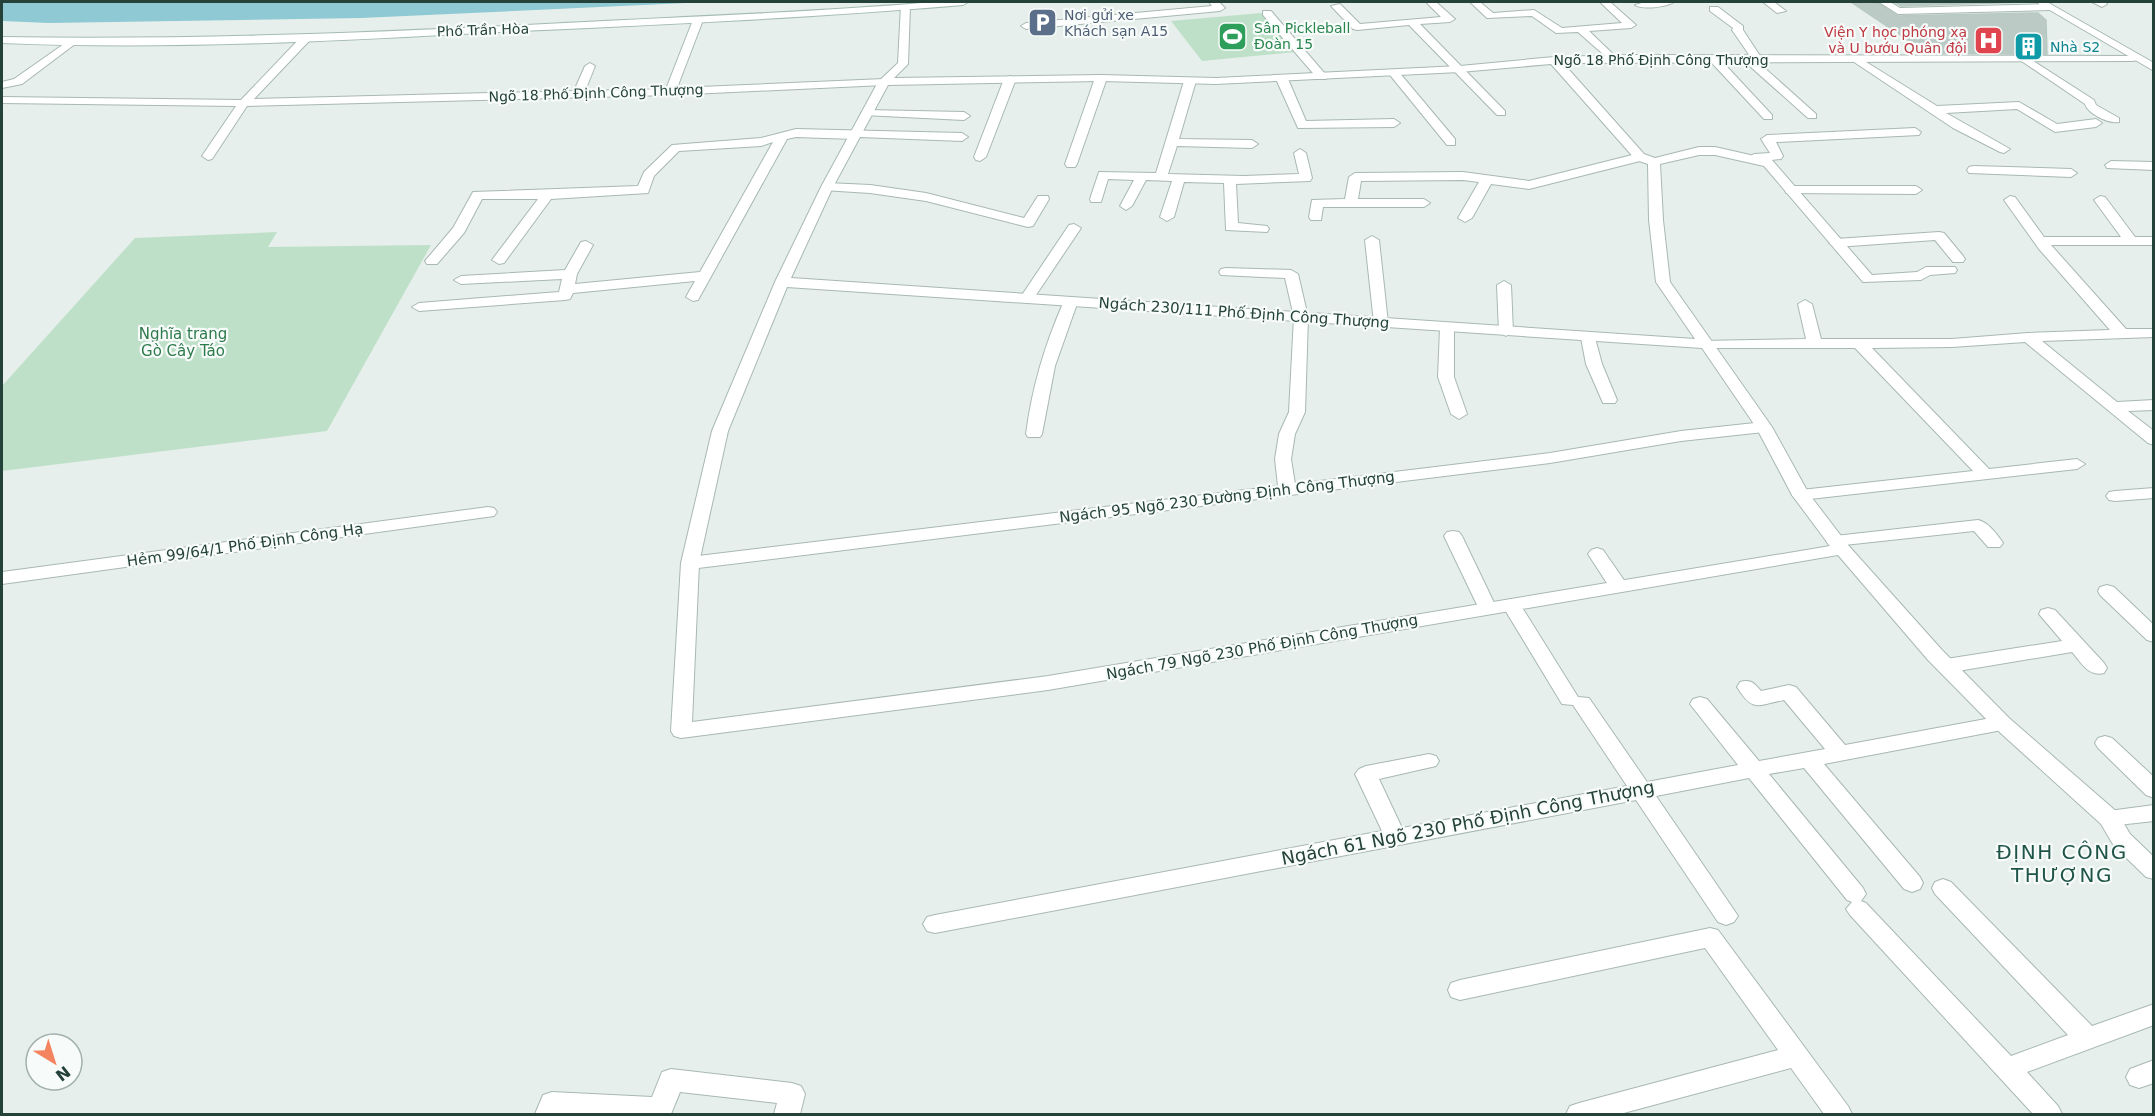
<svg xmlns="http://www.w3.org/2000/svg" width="2155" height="1116" viewBox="0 0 2155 1116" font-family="'DejaVu Sans',sans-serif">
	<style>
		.green { fill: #bfe0c8 }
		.water { fill: #8ec9d4 }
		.building { fill: #bbcac4; stroke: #b8c9c2; stroke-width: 1.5 }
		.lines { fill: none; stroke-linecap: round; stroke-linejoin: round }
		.service-casing { stroke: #a8b8b2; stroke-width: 2 }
		.minor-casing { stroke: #a8b8b2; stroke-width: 2 }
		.tertiary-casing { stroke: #a8b8b2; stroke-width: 2 }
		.secondary-casing { stroke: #a4bbb3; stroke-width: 2 }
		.service { fill: #fff; fill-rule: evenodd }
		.minor { fill: #fff; fill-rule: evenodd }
		.tertiary { fill: #fff; fill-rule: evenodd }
		.secondary { fill: #fff; fill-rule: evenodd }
		.labels { text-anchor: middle; stroke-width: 4.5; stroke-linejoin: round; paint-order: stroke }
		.far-service-label { font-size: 14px; fill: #4e5e75; stroke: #f7fbf9; text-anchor: start }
		.far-leisure-label { font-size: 14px; fill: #27864d; stroke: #f7fbf9; text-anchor: start }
		.far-street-label { font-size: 14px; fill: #24423a; stroke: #f7fbf9 }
		.far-health-label { font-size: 14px; fill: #be3a42; stroke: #f7fbf9; text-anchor: end }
		.far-culture-label { font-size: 14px; fill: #0d838f; stroke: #f7fbf9; text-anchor: start }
		.street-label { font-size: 15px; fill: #24423a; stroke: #f7fbf9 }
		.park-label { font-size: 15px; fill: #2d7a4b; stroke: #f7fbf9 }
		.near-street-label { font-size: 18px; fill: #24423a; stroke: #f7fbf9 }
		.near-neighbourhood-label { font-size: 20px; letter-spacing: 1.5px; fill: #1f5548; stroke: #f7fbf9 }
	</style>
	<rect width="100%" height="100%" fill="#e6efeb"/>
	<!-- green -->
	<g class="green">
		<path d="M1261,13L1296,52L1202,61L1171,21Z"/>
		<path d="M277,232L268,247L431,245L327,431L2,471V386L135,238Z"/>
	</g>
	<!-- water -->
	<path class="water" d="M2,2H708L361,18L49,23L2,21Z"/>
	<!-- building -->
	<g class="building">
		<path d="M1851,2H1877L1898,16L2038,13L2046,20L2047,54L1927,53Z"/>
		<path d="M1894,2H2027L1901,6Z"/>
	</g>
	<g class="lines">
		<defs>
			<g id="service">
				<path d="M1209,2H1219L1225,8L1220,11L1026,29L1021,26L1026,23L1212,6Z"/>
				<path d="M1426,2H1436L1455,19L1450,22L1420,24L1505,111V115H1497L1409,25L1357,30L1353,29L1331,6L1340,4L1360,24L1441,17Z"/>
				<path d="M1470,2H1480L1493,13L1534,10L1562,28L1622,23L1601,3L1610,2L1636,25L1631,28L1589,31L1616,57V61L1612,62L1578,32L1556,33L1532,16L1487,18Z"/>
				<path d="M1645,2H1674C1666,7 1643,10 1635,5Z"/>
				<path d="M1763,2H1774L1786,11L1777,13Z"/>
				<path d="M1879,2H1890L1900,8L2050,4L2055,7L2050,10L1898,14Z"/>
				<path d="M2092,2H2105L2107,4L2102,7Z"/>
				<path d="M1710,7H1718L1743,26V30L1762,59L1758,62L1816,114V118H1808L1744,61V57L1750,56L1732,30L1733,28L1710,11Z"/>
				<path d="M1263,11H1271L1326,75V79H1318L1263,15Z"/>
				<path d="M698,17L703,20L677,88L884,79L890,82L884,85L670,95L247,106L212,159L208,160L202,156L236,106L2,103V97L241,100L303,35L307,34L312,37L311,39L254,99L574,91L585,66L590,63L595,66L585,91L666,89L693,20Z"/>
				<path d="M71,39L76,42L75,44L22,84L2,88V82L14,79Z"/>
				<path d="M2024,55L2094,100L2096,105L2119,118V122C2109,124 2088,114 2085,104L2020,60V56Z"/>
				<path d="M1714,56L1718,57L1772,115V119H1764L1710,61V57Z"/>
				<path d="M1858,57L1937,106L2019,102L2057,124L2096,119L2102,123L2096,127L2055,132L2017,109L1946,113L2010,149L2004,153L2000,152L1953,128L1854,62V58Z"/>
				<path d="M1394,70L1398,71L1455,139V145H1447L1390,75V71Z"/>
				<path d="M1101,75L1107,78L1077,164L1075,167H1067L1065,164L1095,78Z"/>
				<path d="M1010,76L1016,79L986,157L980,161L976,160L974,157L1004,79Z"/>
				<path d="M1282,76L1288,79L1306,121L1394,119L1400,123L1394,127L1298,128L1276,79Z"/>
				<path d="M1190,78L1196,81L1179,139L1252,140L1258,144L1252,148L1177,146L1168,174L1244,176L1299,174L1294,153L1300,149L1306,153L1312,178L1310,181L1236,184L1238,223L1267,226L1269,229L1267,232L1226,230L1224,183L1184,182L1174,217L1167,221L1160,217L1172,181L1146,180L1132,206L1126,210L1120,206L1134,180L1108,179L1101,202H1091L1090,199L1099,172L1156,173L1184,81Z"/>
				<path d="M867,110L964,112L970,116L964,120L863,115L861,113Z"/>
				<path d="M1915,128L1921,132L1919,135L1776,142L1783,156L1781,159L1754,162L1748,158L1754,154L1770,153L1761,139L1767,135Z"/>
				<path d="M796,129L962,133L968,137L962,141L860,137L855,139L796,137L787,139L698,300L693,301L686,297L695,281L573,293L570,299L565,300L419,311L412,307L419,303L559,292L562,279L461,284L454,280L461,276L565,270L581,242L586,241L593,245L577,274L575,284L700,272L773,142L761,146L679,151L654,176L648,193L551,199L504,263L499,264L492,260L538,199H482L464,233L437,264H427L425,261L453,228L473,192L638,186L644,172L672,145L761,138Z"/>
				<path d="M1640,153L1644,154V160L1529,189L1491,184L1472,218L1465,222L1458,218L1479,182L1463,180L1361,181L1358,199H1424L1430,203L1424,207H1323L1321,220H1311L1309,217L1312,200L1345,199L1349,177L1355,173L1463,172L1529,181Z"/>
				<path d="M2111,161L2154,162V170L2107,168L2105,165Z"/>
				<path d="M1973,166L2071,169L2077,173L2071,177L1969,173L1967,170L1969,167Z"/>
				<path d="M827,183L870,185L926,193L1024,218L1038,196H1048L1049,199L1033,226L1028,227L926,201L870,193L823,190L821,187Z"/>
				<path d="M1791,186H1916L1922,190L1916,194L1786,193L1785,190Z"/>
				<path d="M2010,196L2015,197L2044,237H2121L2094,200L2100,196L2105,197L2135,237H2154V245H2051L2126,329H2154V337L2042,341L2117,402L2154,400V410L2128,411L2154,431V445L2148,443L2025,342L1952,347L1872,348L1989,469L2077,459L2085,464L2077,469L1801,500L1795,499L1792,495L1795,491L1801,490L1973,471L1855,348H1705L1698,344L1700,341L1806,339L1798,304L1805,300L1812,304L1821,339H1952L2028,333L2110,330L2039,249L2004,200Z"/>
				<path d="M1074,224L1081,228L1034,298L1027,302L1022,301L1020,298L1069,225Z"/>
				<path d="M1939,232L1944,233L1963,256L1965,259L1963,262H1953L1935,240L1836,247L1829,243L1836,239Z"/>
				<path d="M1372,236L1379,240L1388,323L1381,327L1374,323L1365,240Z"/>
				<path d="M1226,268L1291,270L1298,274L1308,317L1305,412L1295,434L1291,459L1295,484L1550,453L1681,431L1764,422L1772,427L1764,432L1681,441L1550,463L690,569L684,567L681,563L684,559L690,557L1278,486L1275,459L1279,434L1289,412L1294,317L1285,278L1221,275L1219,272L1221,269Z"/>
				<path d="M1504,281L1511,285L1513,332L1506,336L1499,332L1497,285Z"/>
				<path d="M1071,297L1078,301L1055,366L1042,434L1040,437H1028L1026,434C1032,387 1045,344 1064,301Z"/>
				<path d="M1447,324L1454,328V377L1467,414L1459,419L1451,414L1438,377L1440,328Z"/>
				<path d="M1588,334L1595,338L1602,364L1617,400L1615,403H1603L1586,364L1581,338Z"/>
				<path d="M2154,488V498L2115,501L2109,500L2106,496L2109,492L2115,491Z"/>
				<path d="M488,507L494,508L497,512L494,516L2,584V572Z"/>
				<path d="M1978,520C1988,522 1997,534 2003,543L2000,547H1988L1974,531L1835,546L1829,545L1826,541L1829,537L1835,536Z"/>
				<path d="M1453,531L1459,532L1462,536L1497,609L1495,613H1481L1479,609L1444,536L1447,532Z"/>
				<path d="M1597,548L1603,550L1626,583L1628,587L1626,591H1612L1588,554L1591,550Z"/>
				<path d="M2107,585L2114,587L2154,625V642L2147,640L2100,595L2098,591L2100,587Z"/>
				<path d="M1511,599L1518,601L1578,697L1589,698L1647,782L1738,765L1690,704L1693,699L1700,697L1707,699L1759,761L1825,749L1784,700C1758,705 1753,713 1737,687L1740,682C1751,679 1754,683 1761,691L1789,685L1796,687L1845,745L2002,716L2009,718L2012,723L2009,728L2002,730L1824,764L1920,877L1923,883L1920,889L1912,892L1904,889L1804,768L1769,774L1863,888L1866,894L1861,901L1866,903L2011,1056L2068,1035L1935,894L1932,888L1935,882L1943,879L1951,882L2092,1026L2154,1004V1025L2027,1072L2058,1106L2062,1114H2033L1850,915L1846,909L1852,902L1847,900L1749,778L1656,796L1734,910L1738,916L1734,922L1726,925L1718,922L1636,800L935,933L927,931L923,924L927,917L935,915L1382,831L1355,774L1359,769L1366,766L1429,754L1436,756L1439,761L1436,766L1379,779L1402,828L1627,786L1573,705L1562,704L1502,605L1504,601Z"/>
				<path d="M2048,608L2055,610L2104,663L2107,668L2104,673C2088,677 2081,662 2072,652L1946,673L1939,671L1936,666L1939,661L1946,659L2062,641L2039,614L2041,610Z"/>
				<path d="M2105,736L2112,738L2154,777V798L2146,795L2098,748L2095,743L2098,738Z"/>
				<path d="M2154,805V821L2109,826L2101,824L2098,818L2101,812Z"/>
				<path d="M1710,928L1718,930L1848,1106L1852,1114H1824L1791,1068L1620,1114H1566L1570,1106L1579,1103L1778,1050L1705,948L1460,1000L1451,997L1448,990L1451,983L1460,980Z"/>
				<path d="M2154,1060V1083L2139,1088L2130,1085L2126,1077L2130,1069Z"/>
				<path d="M671,1069L792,1083L801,1086L805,1094L800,1114H774L777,1103L680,1092L671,1114H535L543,1095L552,1092L652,1097L662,1072Z"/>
			</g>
			<path id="minor" d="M901,5L910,7L908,64L894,78L1101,75L1216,78L1460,66L1554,57L1631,55L2137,56V60L2133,61L1563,63L1644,154L1655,158L1699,147H1715L1772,160L1872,275L1917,272L1926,267H1955L1957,270L1955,273L1930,275L1921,280L1863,282L1764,166L1715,155H1699L1660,164L1663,220L1670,282L1772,427L1809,494L1848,545L1942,650L2009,718L2117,812L2130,834L2154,857V879L2146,877L2114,846L2101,824L1995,728L1928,660L1838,555L1048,690L681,738L674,736L671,731L681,563L712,431L775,282L821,187L878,82L898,63ZM1551,64L1636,160L1648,164L1649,220L1656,282L1695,339L791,278L833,187L888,85L1101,81L1216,84L1460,72ZM787,287L1702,348L1756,427L1792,495L1830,546L1048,676L692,722L699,563L728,431Z"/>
			<path id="tertiary" d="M2036,2H2047L2154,63V71Z"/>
			<path id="secondary" d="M934,2H968L963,5C809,18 654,25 499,32C334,41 167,50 2,43V37C183,40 364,33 545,24C675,17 804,13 934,2Z"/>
		</defs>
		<!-- service casing -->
		<use href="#service" class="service-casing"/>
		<!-- minor casing -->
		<use href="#minor" class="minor-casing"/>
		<!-- tertiary casing -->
		<use href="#tertiary" class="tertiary-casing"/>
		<!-- secondary casing -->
		<use href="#secondary" class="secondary-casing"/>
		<!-- service -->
		<use href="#service" class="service"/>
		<!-- minor -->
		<use href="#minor" class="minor"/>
		<!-- tertiary -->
		<use href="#tertiary" class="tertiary"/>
		<!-- secondary -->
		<use href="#secondary" class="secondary"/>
	</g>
	<!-- icons -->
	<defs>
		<symbol id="parking-square" viewBox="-11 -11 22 22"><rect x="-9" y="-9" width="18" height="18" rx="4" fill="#5c6f8a" stroke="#f7fbf9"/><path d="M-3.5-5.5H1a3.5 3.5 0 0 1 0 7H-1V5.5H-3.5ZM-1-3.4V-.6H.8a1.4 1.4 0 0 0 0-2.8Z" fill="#fff"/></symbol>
		<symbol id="stadium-square" viewBox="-11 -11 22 22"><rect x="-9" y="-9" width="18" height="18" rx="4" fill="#2e9e5b" stroke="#f7fbf9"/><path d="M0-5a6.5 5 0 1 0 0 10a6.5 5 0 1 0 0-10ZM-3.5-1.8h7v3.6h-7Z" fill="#fff"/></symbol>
		<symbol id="hospital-square" viewBox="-11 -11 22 22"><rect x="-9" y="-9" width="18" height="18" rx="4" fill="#e0444e" stroke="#f7fbf9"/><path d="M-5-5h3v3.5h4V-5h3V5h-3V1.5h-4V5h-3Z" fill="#fff"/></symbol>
		<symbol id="building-square" viewBox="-11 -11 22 22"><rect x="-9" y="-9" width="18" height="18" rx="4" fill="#0f9aa8" stroke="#f7fbf9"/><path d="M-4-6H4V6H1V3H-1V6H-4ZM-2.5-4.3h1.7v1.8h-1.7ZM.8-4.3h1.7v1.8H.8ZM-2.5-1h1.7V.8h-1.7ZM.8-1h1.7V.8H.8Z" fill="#fff"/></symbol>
	</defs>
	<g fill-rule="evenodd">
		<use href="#parking-square" x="1026" y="6" width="33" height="33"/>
		<use href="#stadium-square" x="1216" y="20" width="33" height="33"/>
		<use href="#hospital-square" x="1972" y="24" width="33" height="33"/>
		<use href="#building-square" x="2012" y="30" width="33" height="33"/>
	</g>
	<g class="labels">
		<!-- far-service labels -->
		<g class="far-service-label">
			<text x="1064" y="20">Nơi gửi xe<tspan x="1064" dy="16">Khách sạn A15</tspan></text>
		</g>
		<!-- far-leisure labels -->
		<g class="far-leisure-label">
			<text x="1254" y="33">Sân Pickleball<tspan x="1254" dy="16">Đoàn 15</tspan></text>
		</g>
		<!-- far-street labels -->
		<g class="far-street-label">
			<text transform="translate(483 30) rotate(-2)" y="5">Phố Trần Hòa</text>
			<text x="1661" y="65">Ngõ 18 Phố Định Công Thượng</text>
			<text transform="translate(596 93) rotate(-2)" y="5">Ngõ 18 Phố Định Công Thượng</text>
		</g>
		<!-- far-health labels -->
		<g class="far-health-label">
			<text x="1967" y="37">Viện Y học phóng xạ<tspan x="1967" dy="16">và U bướu Quân đội</tspan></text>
		</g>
		<!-- far-culture labels -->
		<g class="far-culture-label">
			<text x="2050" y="52">Nhà S2</text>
		</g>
		<!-- street labels -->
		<g class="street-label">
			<text transform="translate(1244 313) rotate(4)" y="5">Ngách 230/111 Phố Định Công Thượng</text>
			<text transform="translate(1227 497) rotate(-7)" y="5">Ngách 95 Ngõ 230 Đường Định Công Thượng</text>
			<text transform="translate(245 545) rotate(-8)" y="5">Hẻm 99/64/1 Phố Định Công Hạ</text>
			<text transform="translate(1262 647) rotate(-10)" y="5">Ngách 79 Ngõ 230 Phố Định Công Thượng</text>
		</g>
		<!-- park labels -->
		<g class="park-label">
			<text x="183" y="339">Nghĩa trang<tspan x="183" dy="17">Gò Cây Táo</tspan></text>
		</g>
		<!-- near-street labels -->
		<g class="near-street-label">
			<text transform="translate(1468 823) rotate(-11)" y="6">Ngách 61 Ngõ 230 Phố Định Công Thượng</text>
		</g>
		<!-- near-neighbourhood labels -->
		<g class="near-neighbourhood-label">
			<text x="2062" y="859">ĐỊNH CÔNG<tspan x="2062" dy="23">THƯỢNG</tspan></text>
		</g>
	</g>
	<!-- border -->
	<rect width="2155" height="1116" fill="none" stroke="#24423a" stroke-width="6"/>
	<!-- north arrow -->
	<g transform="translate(54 1062) rotate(142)"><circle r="28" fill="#f7fbf9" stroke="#a3b1ad" stroke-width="1.5"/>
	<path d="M0-4.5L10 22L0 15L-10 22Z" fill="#f4845f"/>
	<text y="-9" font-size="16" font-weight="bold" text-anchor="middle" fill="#24423a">N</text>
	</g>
</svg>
